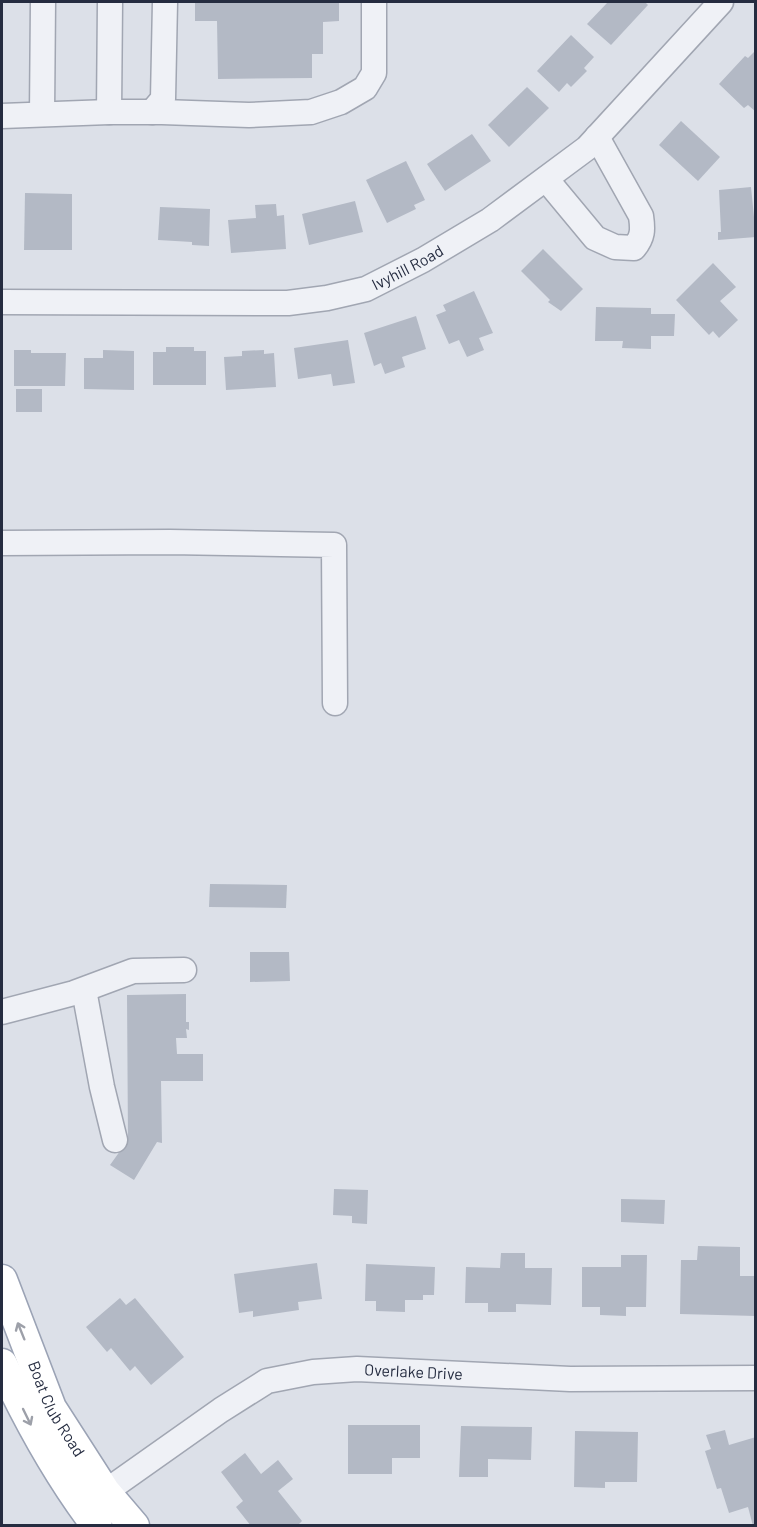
<svg xmlns="http://www.w3.org/2000/svg" width="757" height="1527" viewBox="0 0 757 1527" font-family="Barlow,sans-serif">
	<style>
		.building { fill: #b3b9c5 }
		.lines { fill: none; stroke-linecap: round; stroke-linejoin: round }
		.minor-casing { stroke: #a1a6b2; stroke-width: 27 }
		.major-casing { stroke: #9ba3b5; stroke-width: 33 }
		.minor { stroke: #eff1f6; stroke-width: 24 }
		.major { stroke: #fff; stroke-width: 30 }
		.oneway { stroke: #9da0a9 }
		.labels { text-anchor: middle; stroke-width: 4.5; stroke-linejoin: round; paint-order: stroke }
		.street-label { font-size: 16px; fill: #252c40; stroke: #eceff6 }
	</style>
	<rect width="100%" height="100%" fill="#dce0e8"/>
	<!-- building -->
	<g class="building">
		<path d="M195,2H339V21L323,22V54H312V78L218,79L217,21H195Z"/>
		<path d="M608,2H645L648,5L611,45L587,24Z"/>
		<path d="M571,35L594,57L584,68L587,71L571,87L567,83L559,92L537,71Z"/>
		<path d="M756,50V112L748,105L744,108L719,84L745,56L748,58Z"/>
		<path d="M527,87L549,108L509,147L488,125Z"/>
		<path d="M681,121L720,157L698,181L659,145Z"/>
		<path d="M472,134L491,161L445,191L427,164Z"/>
		<path d="M406,161L425,200L414,205L416,209L387,223L366,180Z"/>
		<path d="M751,187L756,237L718,240V232H721L719,190Z"/>
		<path d="M25,193L72,194V250H24Z"/>
		<path d="M355,201L363,232L309,245L302,214Z"/>
		<path d="M276,204L277,216L284,215L286,249L231,253L228,220L256,218L255,205Z"/>
		<path d="M160,207L210,209L209,246L192,245V242L158,240Z"/>
		<path d="M543,249L583,289L561,311L548,302L550,300L521,271Z"/>
		<path d="M713,263L736,287L720,301L738,320L719,338L713,331L709,335L676,300Z"/>
		<path d="M474,291L493,333L479,338L484,350L467,357L459,340L449,344L436,315L446,311L443,305Z"/>
		<path d="M596,307L651,308V314H675L674,336H651V349L622,348L623,341H595Z"/>
		<path d="M416,316L426,349L402,357L405,367L385,374L381,363L374,366L364,333Z"/>
		<path d="M348,340L355,383L333,386L331,374L298,379L294,348Z"/>
		<path d="M166,347H194V351H206V385H153V352H166Z"/>
		<path d="M14,350H31V353H66L65,386H14Z"/>
		<path d="M103,350L134,351V390L84,389V358H103Z"/>
		<path d="M264,350V354L274,353L276,387L226,390L224,357L242,356V351Z"/>
		<rect x="16" y="389" width="26" height="23"/>
		<path d="M210,884L287,885L286,908L209,907Z"/>
		<path d="M250,952H289L290,981L250,982Z"/>
		<path d="M186,994V1022H189V1030L186,1029L187,1038H176L177,1054H203V1081H161L162,1143L157,1142L134,1180L110,1165L128,1140L127,995Z"/>
		<path d="M334,1189L368,1190L367,1224L352,1223V1216L333,1215Z"/>
		<path d="M621,1199L665,1200L664,1224L621,1222Z"/>
		<path d="M698,1246L740,1247V1276H756V1316L680,1314L681,1260H697Z"/>
		<path d="M501,1253H525V1268H552L551,1305L516,1304V1312H488V1303H465L466,1267L500,1268Z"/>
		<path d="M621,1255H647L646,1307H626V1316L600,1315V1307H582V1267H621Z"/>
		<path d="M317,1263L322,1299L298,1302L299,1310L253,1317V1311L239,1313L234,1274Z"/>
		<path d="M366,1264L435,1267L434,1295H423V1300H405V1312L376,1311V1301H365Z"/>
		<path d="M120,1298L126,1305L135,1298L184,1357L151,1385L135,1366L130,1371L111,1348L107,1352L86,1327Z"/>
		<path d="M348,1425H420V1458H392V1474H348Z"/>
		<path d="M461,1426L532,1427L531,1460L488,1459V1477H459Z"/>
		<path d="M725,1430L729,1445L756,1437V1526H753L748,1507L729,1513L721,1488L717,1489L705,1451L711,1449L706,1435Z"/>
		<path d="M575,1431L638,1432L637,1482H605V1488L574,1487Z"/>
		<path d="M245,1453L261,1474L278,1460L293,1479L278,1491L302,1521L297,1526H261L260,1524L251,1526L236,1507L243,1501L221,1472Z"/>
	</g>
	<g class="lines">
		<defs>
			<g id="minor">
				<path d="M110,2L109,112H162L249,115L311,112L341,102L365,88L374,73V2"/>
				<path d="M152,112L163,99L165,2"/>
				<path d="M42,114L43,2"/>
				<path d="M2,116L109,112"/>
				<path d="M546,179L595,238L615,247L634,248C643,237 643,230 641,216L597,137"/>
				<path id="s1" d="M2,302L288,303L327,298L366,289L423,260L490,220L587,148L721,2"/>
				<path d="M2,543L170,542L334,545L335,703"/>
				<path d="M84,990L102,1087L115,1140"/>
				<path d="M2,1012L74,993L133,971L184,970"/>
				<path id="s2" d="M105,1492L221,1410L267,1381L313,1372L357,1369L570,1379L756,1378"/>
			</g>
			<g id="major">
				<path id="s3" d="M2,1280L51,1408L105,1492L134,1526"/>
				<path d="M2,1364C29,1422 58,1475 97,1526"/>
			</g>
		</defs>
		<!-- minor casing -->
		<use href="#minor" class="minor-casing"/>
		<!-- major casing -->
		<use href="#major" class="major-casing"/>
		<!-- minor -->
		<use href="#minor" class="minor"/>
		<!-- major -->
		<use href="#major" class="major"/>
	</g>
	<!-- one-way arrows -->
	<defs><path id="oneway-shaft" d="M-6 0H5M1.5-3L5.5 0L1.5 3" fill="none" stroke-width="1.6" stroke-linecap="round" stroke-linejoin="round" transform="scale(1.5)"/></defs>
	<g class="oneway">
		<use href="#oneway-shaft" transform="translate(21 1331) rotate(-112)"/>
		<use href="#oneway-shaft" transform="translate(27 1417) rotate(64)"/>
	</g>
	<g class="labels">
		<!-- street labels -->
		<g class="street-label">
			<text dy="6" stroke="none"><textPath href="#s1" startOffset="412">Ivyhill Road</textPath></text>
			<text dy="6" stroke="none"><textPath href="#s2" startOffset="344">Overlake Drive</textPath></text>
			<text dy="6" stroke="none"><textPath href="#s3" startOffset="140">Boat Club Road</textPath></text>
		</g>
	</g>
	<!-- border -->
	<rect width="757" height="1527" fill="none" stroke="#252c40" stroke-width="6"/>
</svg>
